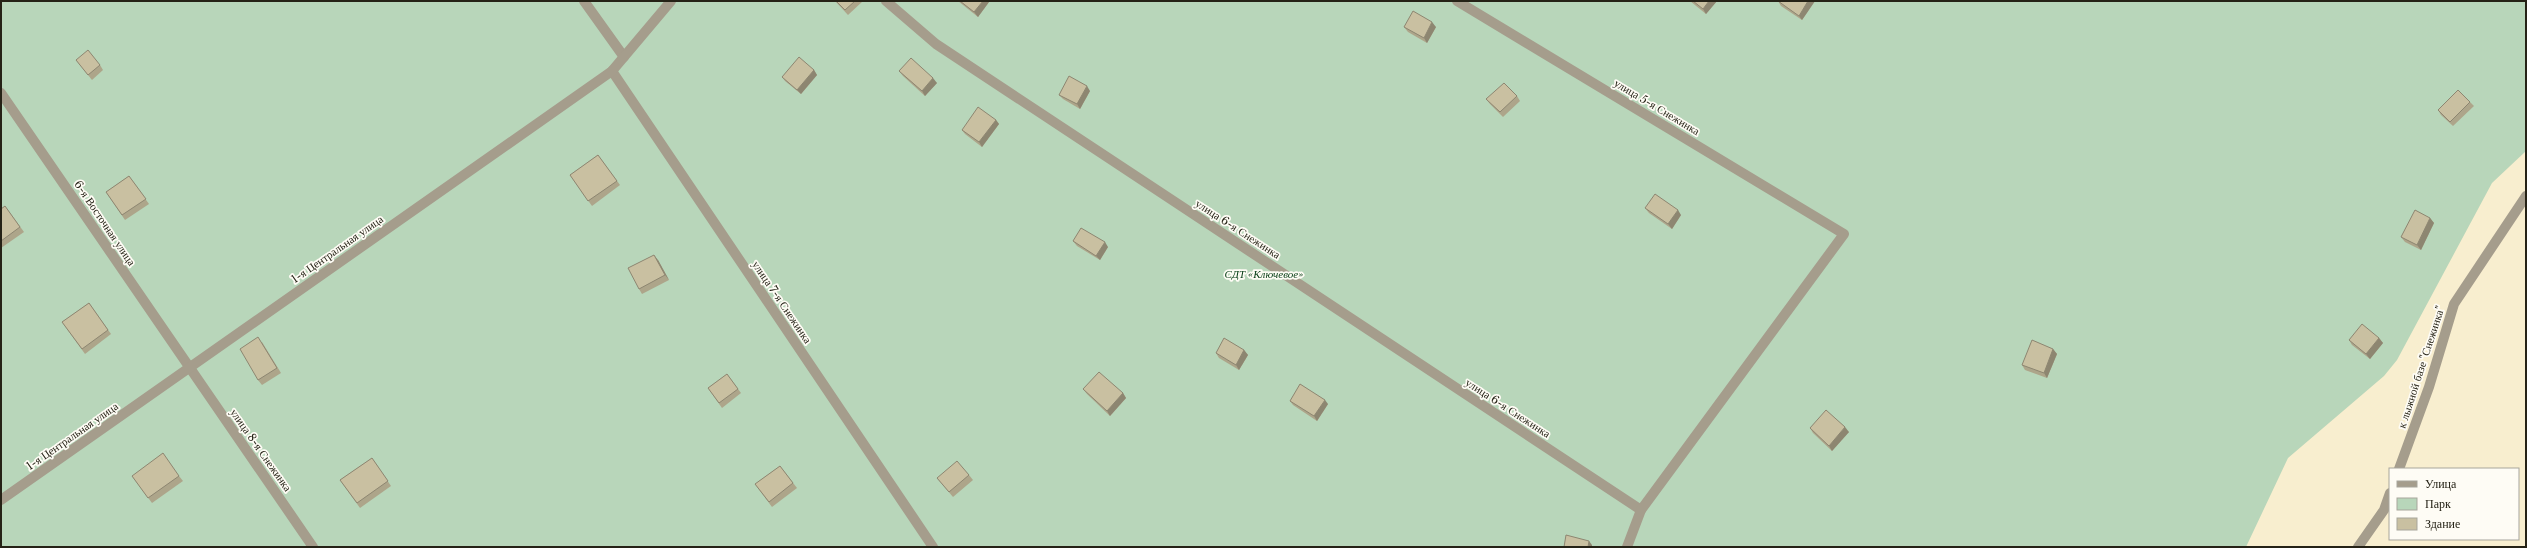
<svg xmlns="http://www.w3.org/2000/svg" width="2527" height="548" viewBox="0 0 2527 548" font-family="'Libre Baskerville',serif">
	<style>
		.green { fill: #b8d6ba }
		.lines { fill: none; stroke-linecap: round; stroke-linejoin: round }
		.service { stroke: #a59d8c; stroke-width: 10 }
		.minor { stroke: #a59d8c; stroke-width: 10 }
		.wall { fill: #ada58a }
		.shaded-wall { fill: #8d8671 }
		.building { fill: #c9c0a1; stroke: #8d8671 }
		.labels { text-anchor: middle; stroke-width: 3.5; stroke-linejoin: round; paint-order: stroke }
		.street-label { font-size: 11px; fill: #252216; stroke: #fefcf5 }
		.park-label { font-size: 11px; font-style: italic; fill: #023a11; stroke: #fefcf5 }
	</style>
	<rect width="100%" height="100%" fill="#f8eecf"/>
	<!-- green -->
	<path class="green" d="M1,1H2526V151L2492,183L2397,360L2384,376L2288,458L2246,547H1Z"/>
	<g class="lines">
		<!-- service -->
		<g class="service">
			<path d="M584,1L624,57"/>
			<path d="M886,1L936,44L1641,510"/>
			<path d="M1457,1L1844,234L1641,510L1627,547"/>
			<path d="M612,71L933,547"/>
			<path d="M1,93L313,547"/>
		</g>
		<!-- minor -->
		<g class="minor">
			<path d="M2399,469L2429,387L2454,304L2526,196"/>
			<path d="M1,500L612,71L671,1"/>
			<path d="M2358,547L2384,510L2390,493"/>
		</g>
	</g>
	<!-- wall -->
	<g class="wall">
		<path d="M835,1H863L848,15Z"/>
		<path d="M958,1H989V2L978,17Z"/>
		<path d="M1690,1H1717L1706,14Z"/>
		<path d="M1778,1H1815L1802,20L1781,6Z"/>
		<path d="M1404,27H1436L1427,43L1408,32Z"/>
		<path d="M76,60L100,65L103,70L92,80Z"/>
		<path d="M814,70L817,75L801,94L785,81L782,77Z"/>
		<path d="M899,71L937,83L925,96L903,76Z"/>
		<path d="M1090,91L1080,109L1063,99L1059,95Z"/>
		<path d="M1517,96L1520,101L1503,117L1490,104L1486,99Z"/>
		<path d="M2470,102L2474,106L2453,126L2441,115L2438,110Z"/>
		<path d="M996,120L999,124L982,147L965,134L962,130Z"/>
		<path d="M598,155L620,185L592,206L570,175Z"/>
		<path d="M129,176L149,204L125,220L106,192Z"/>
		<path d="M5,206L24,232L1,248V209Z"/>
		<path d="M1645,208L1681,215L1672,229L1649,213Z"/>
		<path d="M2430,218L2434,223L2421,250L2405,242L2401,237Z"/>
		<path d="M1073,241L1108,247L1100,260L1077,246Z"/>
		<path d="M658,260L669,280L642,294L639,289Z"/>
		<path d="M89,303L111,334L85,354L62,322Z"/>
		<path d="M2379,338L2383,343L2370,359L2352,345L2349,340Z"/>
		<path d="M262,342L281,373L262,385L258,380Z"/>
		<path d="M2053,349L2057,354L2047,378L2025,370L2022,365Z"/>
		<path d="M1244,350L1248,355L1239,370L1219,358L1216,353Z"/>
		<path d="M727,374L741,393L722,408L708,388Z"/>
		<path d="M1083,389L1123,393L1126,398L1110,416L1087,394Z"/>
		<path d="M1290,401L1328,404L1317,421L1293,405Z"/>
		<path d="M1810,428L1849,432L1832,451L1813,433Z"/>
		<path d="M372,458L391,486L360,508L340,480Z"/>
		<path d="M780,466L797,488L772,507L755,484Z"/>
		<path d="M969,475L973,480L953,497L937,478Z"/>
		<path d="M132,476H179L183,481L152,503Z"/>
	</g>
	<!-- shaded-wall -->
	<g class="shaded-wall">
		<path d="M983,1H989V2L978,17L974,12Z"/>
		<path d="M1709,1H1717L1706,14L1703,9Z"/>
		<path d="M1808,1H1815L1802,20L1799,16Z"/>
		<path d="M1432,22L1436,27L1427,43L1424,38Z"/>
		<path d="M814,70L817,75L801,94L797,90Z"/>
		<path d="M933,78L937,83L925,96L922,91Z"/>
		<path d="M1087,86L1090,91L1080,109L1077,104Z"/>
		<path d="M996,120L999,124L982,147L979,142Z"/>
		<path d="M1678,210L1681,215L1672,229L1668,224Z"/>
		<path d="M2430,218L2434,223L2421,250L2417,245Z"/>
		<path d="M1105,242L1108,247L1100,260L1096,256Z"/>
		<path d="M654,255L658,260L669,280L665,275Z"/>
		<path d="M2379,338L2383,343L2370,359L2366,354Z"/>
		<path d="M2053,349L2057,354L2047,378L2044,373Z"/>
		<path d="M1244,350L1248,355L1239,370L1236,365Z"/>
		<path d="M1123,393L1126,398L1110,416L1107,411Z"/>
		<path d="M1325,400L1328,404L1317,421L1314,416Z"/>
		<path d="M1845,427L1849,432L1832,451L1829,446Z"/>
		<path d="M1589,541L1592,545V547H1588Z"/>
	</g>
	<!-- building -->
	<g class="building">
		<path d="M836,1H855L845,10Z"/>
		<path d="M960,1H983L974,12Z"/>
		<path d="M1693,1H1709L1703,9Z"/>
		<path d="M1778,1H1808L1799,16Z"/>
		<path d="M1413,11L1432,22L1424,38L1404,27Z"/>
		<path d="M88,50L100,65L88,75L76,60Z"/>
		<path d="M799,57L814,70L797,90L782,77Z"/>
		<path d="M911,58L933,78L922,91L899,71Z"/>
		<path d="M1069,76L1087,86L1077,104L1059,95Z"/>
		<path d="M1504,83L1517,96L1500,112L1486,99Z"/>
		<path d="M2458,90L2470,102L2450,122L2438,110Z"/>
		<path d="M978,107L996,120L979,142L962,130Z"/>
		<path d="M598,155L617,181L588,201L570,175Z"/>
		<path d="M129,176L146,199L122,215L106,192Z"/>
		<path d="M1655,194L1678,210L1668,224L1645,208Z"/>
		<path d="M5,206L20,227L1,241V209Z"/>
		<path d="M2415,210L2430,218L2417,245L2401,237Z"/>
		<path d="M1081,228L1105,242L1096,256L1073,241Z"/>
		<path d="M654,255L665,275L639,289L628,268Z"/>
		<path d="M89,303L108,330L82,349L62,322Z"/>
		<path d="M2362,324L2379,338L2366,354L2349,340Z"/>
		<path d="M258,337L277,368L258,380L240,349Z"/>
		<path d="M1224,338L1244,350L1236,365L1216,353Z"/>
		<path d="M2032,340L2053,349L2044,373L2022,365Z"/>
		<path d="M1099,372L1123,393L1107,411L1083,389Z"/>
		<path d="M727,374L738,389L719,403L708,388Z"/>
		<path d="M1300,384L1325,400L1314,416L1290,401Z"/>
		<path d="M1826,410L1845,427L1829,446L1810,428Z"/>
		<path d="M163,453L179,476L148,498L132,476Z"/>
		<path d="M372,458L388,481L357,503L340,480Z"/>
		<path d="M957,461L969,475L949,492L937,478Z"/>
		<path d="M780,466L793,483L769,502L755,484Z"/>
		<path d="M1566,535L1589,541L1588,547H1564Z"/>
	</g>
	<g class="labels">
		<!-- street labels -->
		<g class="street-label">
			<text transform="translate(1657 107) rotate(31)" y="4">улица 5-я Снежинка</text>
			<text transform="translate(105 223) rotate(56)" y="4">6-я Восточная улица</text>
			<text transform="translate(1238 229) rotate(33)" y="4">улица 6-я Снежинка</text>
			<text transform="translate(337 249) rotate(-35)" y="4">1-я Центральная улица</text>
			<text transform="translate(782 302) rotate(56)" y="4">улица 7-я Снежинка</text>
			<text transform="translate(2421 367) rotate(-72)" y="4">к лыжной базе "Снежинка"</text>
			<text transform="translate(1508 408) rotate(33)" y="4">улица 6-я Снежинка</text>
			<text transform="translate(72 436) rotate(-35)" y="4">1-я Центральная улица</text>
			<text transform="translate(261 450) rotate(55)" y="4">улица 8-я Снежинка</text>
		</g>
		<!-- park labels -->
		<g class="park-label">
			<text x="1264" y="278">СДТ «Ключевое»</text>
		</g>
	</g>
	<!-- border -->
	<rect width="2527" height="548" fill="none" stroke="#252216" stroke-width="4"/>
	<!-- legend -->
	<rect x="2389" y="468" width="130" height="72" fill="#fefcf5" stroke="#a7a59c"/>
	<rect x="2397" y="481" width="20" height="6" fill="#a59d8c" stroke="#a7a59c"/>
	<text x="2425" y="488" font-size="12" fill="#252216">Улица</text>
	<rect x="2397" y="498" width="20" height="12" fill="#b8d6ba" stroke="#a7a59c"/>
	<text x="2425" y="508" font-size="12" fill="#252216">Парк</text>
	<rect x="2397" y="518" width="20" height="12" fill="#c9c0a1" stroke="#a7a59c"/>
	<text x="2425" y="528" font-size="12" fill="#252216">Здание</text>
</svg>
